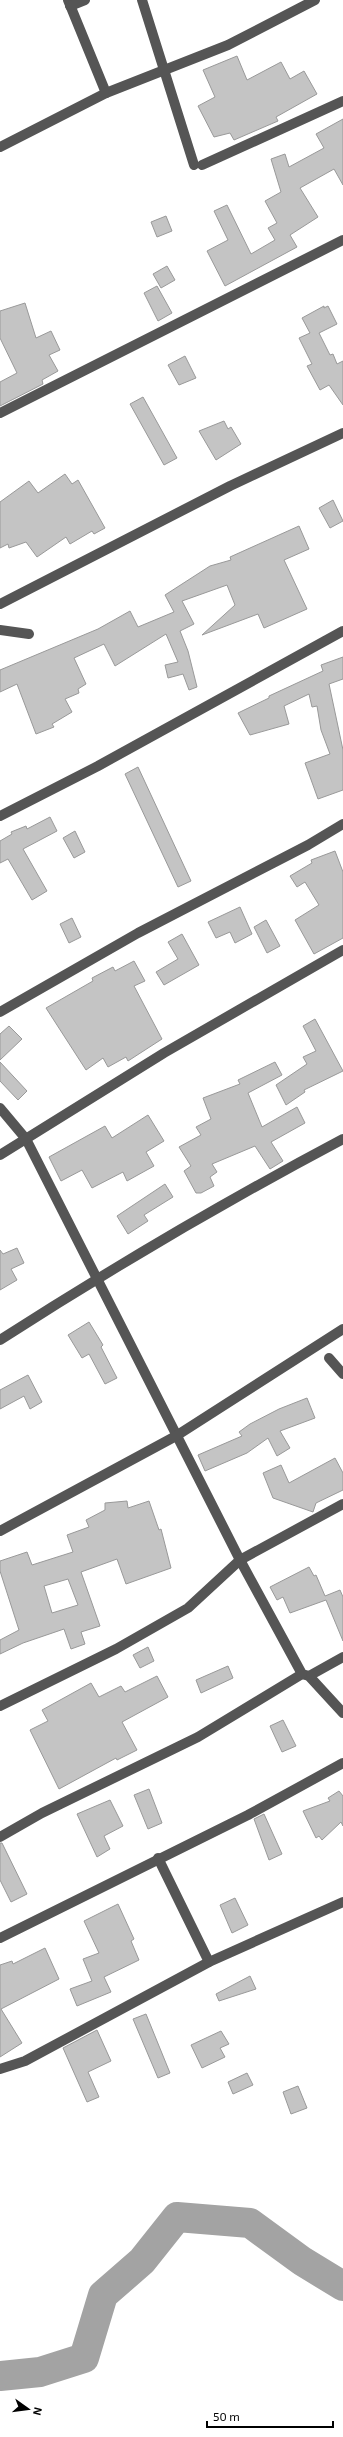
<svg xmlns="http://www.w3.org/2000/svg" width="343" height="2437" viewBox="0 0 343 2437" font-family="'Exo 2',sans-serif">
	<style>
		.lines { fill: none; stroke-linecap: round; stroke-linejoin: round }
		.river { stroke: #a3a3a3; stroke-width: 30 }
		.building { fill: #c4c4c4; stroke: #999; fill-rule: evenodd }
		.minor { stroke: #555; stroke-width: 10 }
	</style>
	<rect width="100%" height="100%" fill="#fff"/>
	<g class="lines">
		<!-- river -->
		<path class="river" d="M0,2376L40,2372L84,2358L103,2295L142,2261L177,2217L250,2223L302,2261L343,2286"/>
	</g>
	<!-- building -->
	<g class="building">
		<path d="M237,56L247,80L281,62L290,79L304,71L317,94L276,117L278,121L234,140L230,133L214,137L198,106L215,97L203,70Z"/>
		<path d="M343,119V185L334,169L300,188L318,217L290,235L297,247L225,286L207,251L228,240L214,211L227,205L251,254L275,240L268,228L277,223L265,201L281,192L271,159L285,154L289,167L324,148L316,134Z"/>
		<path d="M166,216L172,231L157,237L151,222Z"/>
		<path d="M167,266L175,280L161,288L153,274Z"/>
		<path d="M157,286L172,313L158,321L144,293Z"/>
		<path d="M25,303L36,338L51,331L60,350L49,355L58,371L42,380L43,384L0,406V382L17,373L0,338V311Z"/>
		<path d="M324,306V308L328,306L337,324L319,333L330,355L333,354L337,364L343,361V405L329,385L320,390L307,366L312,364L299,338L310,333L302,318Z"/>
		<path d="M185,356L196,378L179,385L168,365Z"/>
		<path d="M143,397L177,458L164,465L130,404Z"/>
		<path d="M224,421L228,429L231,427L241,444L216,460L199,431Z"/>
		<path d="M65,474L72,484L78,480L105,528L94,534L92,531L70,544L66,537L37,557L26,542L9,548L8,544L0,548V502L29,481L38,493Z"/>
		<path d="M333,500L343,521L330,528L319,508Z"/>
		<path d="M299,526L309,549L284,560L307,609L264,628L258,614L202,635L235,605L227,585L182,601L194,624L180,631L188,651L197,687L189,690L183,674L168,678L165,665L178,662L166,634L115,666L104,644L74,658L86,684L78,689L79,693L65,699L72,712L52,724L54,727L36,734L17,684L0,692V670L98,629L130,611L138,627L174,612L165,595L210,566L231,560L230,557Z"/>
		<path d="M343,657V679L329,684L343,750V790L318,799L305,763L330,754L321,730L317,706L312,707L309,694L284,706L289,724L250,735L238,713L269,698V696L323,671L321,665Z"/>
		<path d="M138,767L191,881L178,887L125,774Z"/>
		<path d="M50,817L57,831L23,849L47,891L32,900L8,859L0,863V841L12,834L11,832L26,826L27,829Z"/>
		<path d="M75,831L85,852L74,858L63,838Z"/>
		<path d="M335,851L343,872V938L314,954L295,920L319,905L305,882L297,887L290,876L312,863L311,860Z"/>
		<path d="M240,907L252,934L235,943L230,932L216,938L208,922Z"/>
		<path d="M72,918L81,937L69,943L60,924Z"/>
		<path d="M266,920L280,946L267,953L254,927Z"/>
		<path d="M182,934L199,965L164,985L156,972L178,959L168,942Z"/>
		<path d="M134,961L145,981L134,986L162,1039L128,1061L126,1057L108,1067L103,1058L86,1070L46,1008L93,981L92,978L113,967L115,971Z"/>
		<path d="M315,1019L343,1071L304,1090L305,1092L286,1105L276,1085L307,1064L303,1057L316,1051L303,1026Z"/>
		<path d="M9,1026L22,1039L0,1060V1034Z"/>
		<path d="M0,1062L27,1091L18,1100L0,1081Z"/>
		<path d="M275,1062L282,1075L248,1093L262,1127L297,1107L305,1123L271,1142L283,1161L270,1169L255,1146L212,1164L217,1172L210,1177L214,1186L201,1193H196L184,1171L191,1166L179,1147L201,1135L196,1127L211,1119L203,1098L240,1084L238,1080Z"/>
		<path d="M148,1115L164,1141L146,1152L154,1166L127,1181L123,1172L92,1188L82,1170L61,1181L49,1157L105,1126L112,1138Z"/>
		<path d="M165,1184L173,1197L144,1215L148,1221L128,1234L117,1216Z"/>
		<path d="M17,1248L24,1263L11,1269L17,1280L0,1290V1250L3,1254Z"/>
		<path d="M89,1322L103,1345L101,1347L117,1378L105,1384L89,1354L82,1358L68,1335Z"/>
		<path d="M28,1375L42,1402L30,1409L24,1396L0,1409V1390Z"/>
		<path d="M307,1398L315,1418L280,1431L290,1448L277,1456L268,1438L247,1453L205,1471L198,1455L242,1436L239,1432L250,1424L279,1409Z"/>
		<path d="M335,1458L343,1473V1490L316,1503L313,1512L273,1498L263,1473L281,1465L289,1483Z"/>
		<path d="M127,1501L128,1508L149,1501L159,1530L161,1529L171,1568L126,1584L117,1559L81,1572L100,1626L81,1632L85,1644L71,1649L64,1629L23,1643L0,1654V1640L19,1630L0,1571V1561L27,1552L32,1565L73,1552L67,1535L89,1527L86,1520L105,1510V1503ZM68,1579L78,1605L52,1613L44,1586Z"/>
		<path d="M309,1567L314,1576L316,1575L325,1596L340,1590L343,1597V1641L326,1600L290,1613L283,1597L277,1600L270,1587Z"/>
		<path d="M148,1647L154,1661L140,1668L133,1655Z"/>
		<path d="M228,1666L233,1678L201,1693L196,1680Z"/>
		<path d="M157,1676L168,1697L122,1722L137,1750L117,1760L116,1758L59,1789L30,1730L48,1721L42,1710L91,1683L99,1697L121,1686L125,1692Z"/>
		<path d="M283,1720L296,1746L282,1752L270,1726Z"/>
		<path d="M149,1789L162,1823L148,1829L134,1795Z"/>
		<path d="M339,1791L343,1796V1826L341,1822L322,1840L319,1836L316,1838L303,1811L330,1801L328,1798Z"/>
		<path d="M110,1800L123,1826L104,1836L110,1849L97,1857L77,1814Z"/>
		<path d="M264,1814L282,1854L269,1860L254,1819Z"/>
		<path d="M0,1843H2L27,1894L11,1902L0,1880Z"/>
		<path d="M235,1898L248,1925L232,1933L220,1905Z"/>
		<path d="M118,1904L134,1939L131,1941L139,1960L104,1977L111,1992L77,2006L70,1989L92,1981L83,1959L99,1953L84,1921Z"/>
		<path d="M45,1948L59,1979L1,2009L22,2043L0,2057V1965L12,1961L13,1964Z"/>
		<path d="M250,1976L256,1989L219,2001L216,1994Z"/>
		<path d="M146,2014L170,2073L158,2078L133,2019Z"/>
		<path d="M97,2030L111,2061L88,2072L99,2097L87,2102L63,2048Z"/>
		<path d="M221,2031L229,2044L220,2048L225,2057L202,2068L191,2045Z"/>
		<path d="M247,2073L253,2085L233,2094L228,2082Z"/>
		<path d="M298,2086L307,2108L291,2114L283,2092Z"/>
	</g>
	<g class="lines">
		<!-- minor -->
		<g class="minor">
			<path d="M68,0L106,93"/>
			<path d="M142,0L194,165"/>
			<path d="M70,6L85,0"/>
			<path d="M0,147L106,93L228,45L315,0"/>
			<path d="M202,165L343,101"/>
			<path d="M0,413L343,240"/>
			<path d="M0,604L230,486L343,433"/>
			<path d="M0,630L29,634"/>
			<path d="M0,816L98,766L343,631"/>
			<path d="M0,1012L138,933L308,845L343,824"/>
			<path d="M0,1108L26,1139L240,1560L302,1674L309,1676L343,1713"/>
			<path d="M0,1155L164,1053L343,950"/>
			<path d="M0,1340C112,1268 226,1201 343,1139"/>
			<path d="M329,1358L343,1374"/>
			<path d="M0,1531L176,1436L343,1329"/>
			<path d="M309,1676L343,1657"/>
			<path d="M0,1706L116,1649L188,1608L240,1560L343,1504"/>
			<path d="M0,1837L42,1813L198,1737L302,1674"/>
			<path d="M158,1858L209,1962"/>
			<path d="M0,1938L248,1815L343,1763"/>
			<path d="M0,2069L25,2061L209,1962L343,1902"/>
		</g>
	</g>
	<!-- north arrow -->
	<g transform="translate(28 2409) rotate(104)" stroke="#ffffff" stroke-width="3" paint-order="stroke">
	<path d="M0-3L7 15L0 10L-7 15Z" fill="#000000"/>
	<text y="-6" font-size="11" font-weight="bold" text-anchor="middle" fill="#000000">N</text>
	</g>
	<!-- scale -->
	<path d="M207 2421v6h126v-6" fill="none" stroke="#000000" stroke-width="2"/>
	<text x="213" y="2421" font-size="12" fill="#000000" stroke="#ffffff" stroke-width="3" paint-order="stroke">50 m</text>
</svg>
